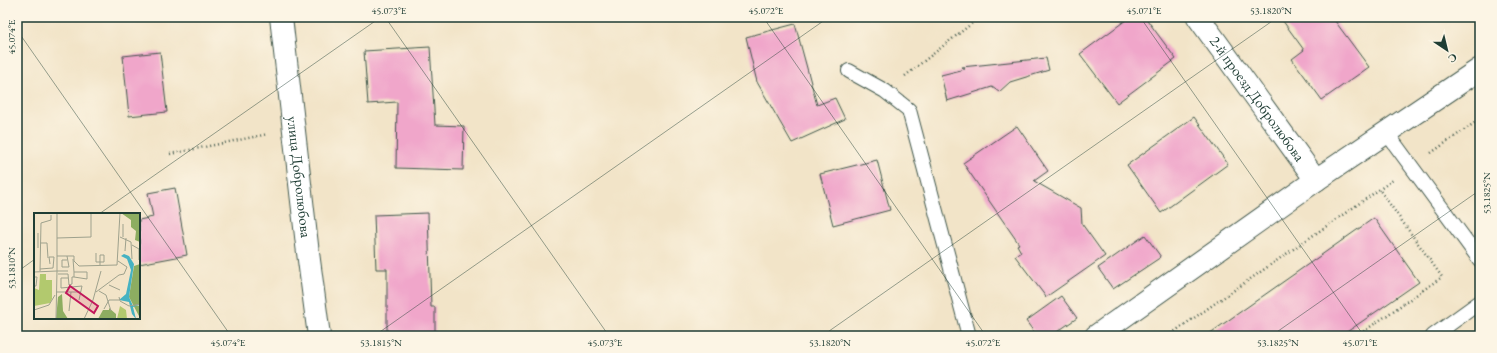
<svg xmlns="http://www.w3.org/2000/svg" width="1497" height="353" viewBox="0 0 1497 353" font-family="'EB Garamond',serif">
	<style>
		.building { fill: #f0a6ca }
		.lines { fill: none; stroke-linecap: round; stroke-linejoin: round }
		.service-casing { stroke: #3f564a; stroke-width: 16 }
		.minor-casing { stroke: #3f564a; stroke-width: 24 }
		.path { stroke: #3f564a; stroke-width: 2.5; stroke-dasharray: 1 3; stroke-linecap: butt }
		.service { stroke: #fff; stroke-width: 14 }
		.minor { stroke: #fff; stroke-width: 22 }
		.ticks { fill: none; stroke: #1f3d34; stroke-width: 1; stroke-opacity: 0.45 }
		.labels { text-anchor: middle; stroke-width: 4; stroke-linejoin: round; paint-order: stroke }
		.street-label { font-size: 15px; fill: #1f3d34; stroke: #fcf5e5 }
		.inset-road { fill: none; stroke: #9ea18d; stroke-width: 1 }
		.view { fill: #c2185b; fill-opacity: 0.15; stroke: #c2185b; stroke-width: 2 }
		.inset-edge { fill: none; stroke: #1f3d34; stroke-width: 2 }
		.neatline { fill: none; stroke: #1f3d34; stroke-width: 1.5 }
		.ticks-label { font-size: 10px; text-anchor: middle; fill: #1f3d34 }
	</style>
	<rect width="100%" height="100%" fill="#fcf5e5"/>
	<filter id="ink" filterUnits="userSpaceOnUse"><feTurbulence type="fractalNoise" baseFrequency=".025" numOctaves="2"/><feDisplacementMap in="SourceGraphic" scale="8" xChannelSelector="R" yChannelSelector="G"/><feConvolveMatrix kernelMatrix="1 2 1 2 8 2 1 2 1" color-interpolation-filters="sRGB"/></filter>
	<filter id="wash" filterUnits="userSpaceOnUse"><feTurbulence type="fractalNoise" baseFrequency=".012" numOctaves="4" result="noise"/><feDisplacementMap in="SourceGraphic" scale="16" xChannelSelector="R" yChannelSelector="G"/><feGaussianBlur stdDeviation="0.9" result="paint"/><feColorMatrix in="noise" values="0 0 0 0 0 0 0 0 0 0 0 0 0 0 0 0 0 1.4 0 .05"/><feComposite in="paint" operator="in"/></filter>
	<g filter="url(#wash)">
		<rect width="100%" height="100%" fill="#f2e4c8"/>
		<g id="blocks">
			<!-- building -->
			<g class="building">
				<path d="M1130,17H1145L1176,59L1117,103L1080,54Z"/>
				<path d="M1280,17H1332L1369,67L1322,100L1292,59L1304,50Z"/>
				<path d="M795,24L817,105L835,98L845,119L792,143L757,82L746,37Z"/>
				<path d="M430,47L435,125L464,126L463,170L396,168L397,102L368,104L364,51Z"/>
				<path d="M160,52L167,112L129,116L123,56Z"/>
				<path d="M1046,58L1049,70L1010,82L999,92L992,87L947,101L941,75L965,69L962,67Z"/>
				<path d="M1194,117L1228,164L1161,213L1127,165Z"/>
				<path d="M1017,126L1048,171L1034,181L1081,208L1082,224L1105,256L1046,297L1015,256L1021,252L1017,245L1019,244L963,163Z"/>
				<path d="M877,160L890,210L833,225L820,174Z"/>
				<path d="M175,188L187,255L139,264V220L153,217L148,193Z"/>
				<path d="M428,213L431,307H435V336H387V269H376L374,215Z"/>
				<path d="M1374,218L1419,282L1341,336H1206Z"/>
				<path d="M1145,235L1161,257L1113,289L1098,268Z"/>
				<path d="M1061,296L1077,318L1051,336H1037L1026,321Z"/>
			</g>
		</g>
	</g>
	<g filter="url(#ink)">
		<use href="#blocks" fill-opacity="0" stroke="#3f564a" stroke-width="1"/>
		<g class="lines">
			<defs>
				<g id="service">
					<path d="M849,71L885,91L909,110L969,336"/>
					<path d="M1386,132L1480,260"/>
					<path d="M1433,336L1480,302"/>
				</g>
				<g id="minor">
					<path id="s1" d="M281,17L307,245L319,336"/>
					<path id="s2" d="M1198,17L1316,180"/>
					<path d="M1096,336L1316,180L1480,69"/>
				</g>
			</defs>
			<!-- service casing -->
			<use href="#service" class="service-casing"/>
			<!-- minor casing -->
			<use href="#minor" class="minor-casing"/>
			<!-- path -->
			<g class="path">
				<path d="M905,76L980,17"/>
				<path d="M1431,153L1480,119"/>
				<path d="M170,154L268,134"/>
				<path d="M1168,336L1393,180"/>
				<path d="M1357,336L1442,277L1379,189"/>
			</g>
			<!-- service -->
			<use href="#service" class="service"/>
			<!-- minor -->
			<use href="#minor" class="minor"/>
		</g>
	</g>
	<!-- ticks -->
	<path class="ticks" d="M385,17L609,336M763,17L986,336M1140,17L1364,336M17,30L231,336M99,214L381,17M17,272L35,259M374,336L829,17M822,336L1278,17M1271,336L1480,190"/>
	<g class="labels">
		<!-- street labels -->
		<g class="street-label">
			<text dy="5" stroke="none"><textPath href="#s2" startOffset="101">2-й проезд Добролюбова</textPath></text>
			<text dy="5" stroke="none"><textPath href="#s1" startOffset="161">улица Добролюбова</textPath></text>
		</g>
	</g>
	<!-- overview -->
	<g transform="translate(34 213)">
		<rect width="106" height="106" fill="#f2e4c8"/>
		<path d="M6,61H12V67H18V86L16,90L0,93V75L5,77ZM86,93L92,97L93,106H83Z" fill="#b2c96e"/>
		<path d="M87,0H106V29L101,27L102,18L97,14V7ZM106,51V92L101,93H106V105L95,84L100,53ZM28,81L29,98L34,106H22L24,84ZM75,95L82,101V106H64L69,97H75Z" fill="#8dad61"/>
		<path d="M90,41L95,43L100,51L95,84L99,93L106,92L99,94L102,106L98,101L95,89L85,87L92,81L97,57L93,46L87,43Z" fill="#46b2c2"/>
		<path class="inset-road" d="M86,24L97,29L98,46M89,24V11M23,25L57,24V0M6,30H13L14,45M98,32L105,36V47M4,35V20M91,38L92,25M62,40V49H70V42H66V52M23,43H40V48L45,53L83,52L86,0M33,43L35,54H28V47H33M39,46L40,59H53V66L40,64V59M16,51L15,44H20M6,56L19,55L20,44M6,58L7,10L17,7V2M0,59L23,58V0M24,61H34L35,72L38,71V64H40M0,64H3L2,73H0M34,65H27V75L48,73L45,87M75,72L86,77M65,78L72,82L77,98M22,79H47M62,79L85,62L90,61L93,54L84,48M85,84L86,88L95,93L106,91M70,96L75,87H85M0,97L15,92L21,82M35,98L37,79M22,106L23,58H34M50,106L59,87L67,58"/>
		<path class="view" d="M36,73L64,93L60,100L32,80Z"/>
		<rect width="106" height="106" class="inset-edge"/>
	</g>
	<!-- margin -->
	<rect width="1497" height="353" fill="none" stroke="#fcf5e5" stroke-width="44"/>
	<!-- north arrow -->
	<g transform="translate(1447 50) rotate(145)" stroke="#fcf5e5" stroke-width="3" paint-order="stroke">
	<path d="M0-3L7 15L0 10L-7 15Z" fill="#1f3d34"/>
	<text y="-6" font-size="11" font-weight="bold" text-anchor="middle" fill="#1f3d34">С</text>
	</g>
	<rect x="22" y="22" width="1453" height="309" class="neatline"/>
	<g class="ticks-label">
		<text x="389" y="14">45.073°E</text>
		<text x="766" y="14">45.072°E</text>
		<text x="1144" y="14">45.071°E</text>
		<text x="1271" y="14">53.1820°N</text>
		<text transform="translate(11 37) rotate(-90)" y="4">45.074°E</text>
		<text transform="translate(1486 193) rotate(-90)" y="4">53.1825°N</text>
		<text transform="translate(11 268) rotate(-90)" y="4">53.1810°N</text>
		<text x="228" y="346">45.074°E</text>
		<text x="381" y="346">53.1815°N</text>
		<text x="605" y="346">45.073°E</text>
		<text x="830" y="346">53.1820°N</text>
		<text x="983" y="346">45.072°E</text>
		<text x="1278" y="346">53.1825°N</text>
		<text x="1360" y="346">45.071°E</text>
	</g>
</svg>
